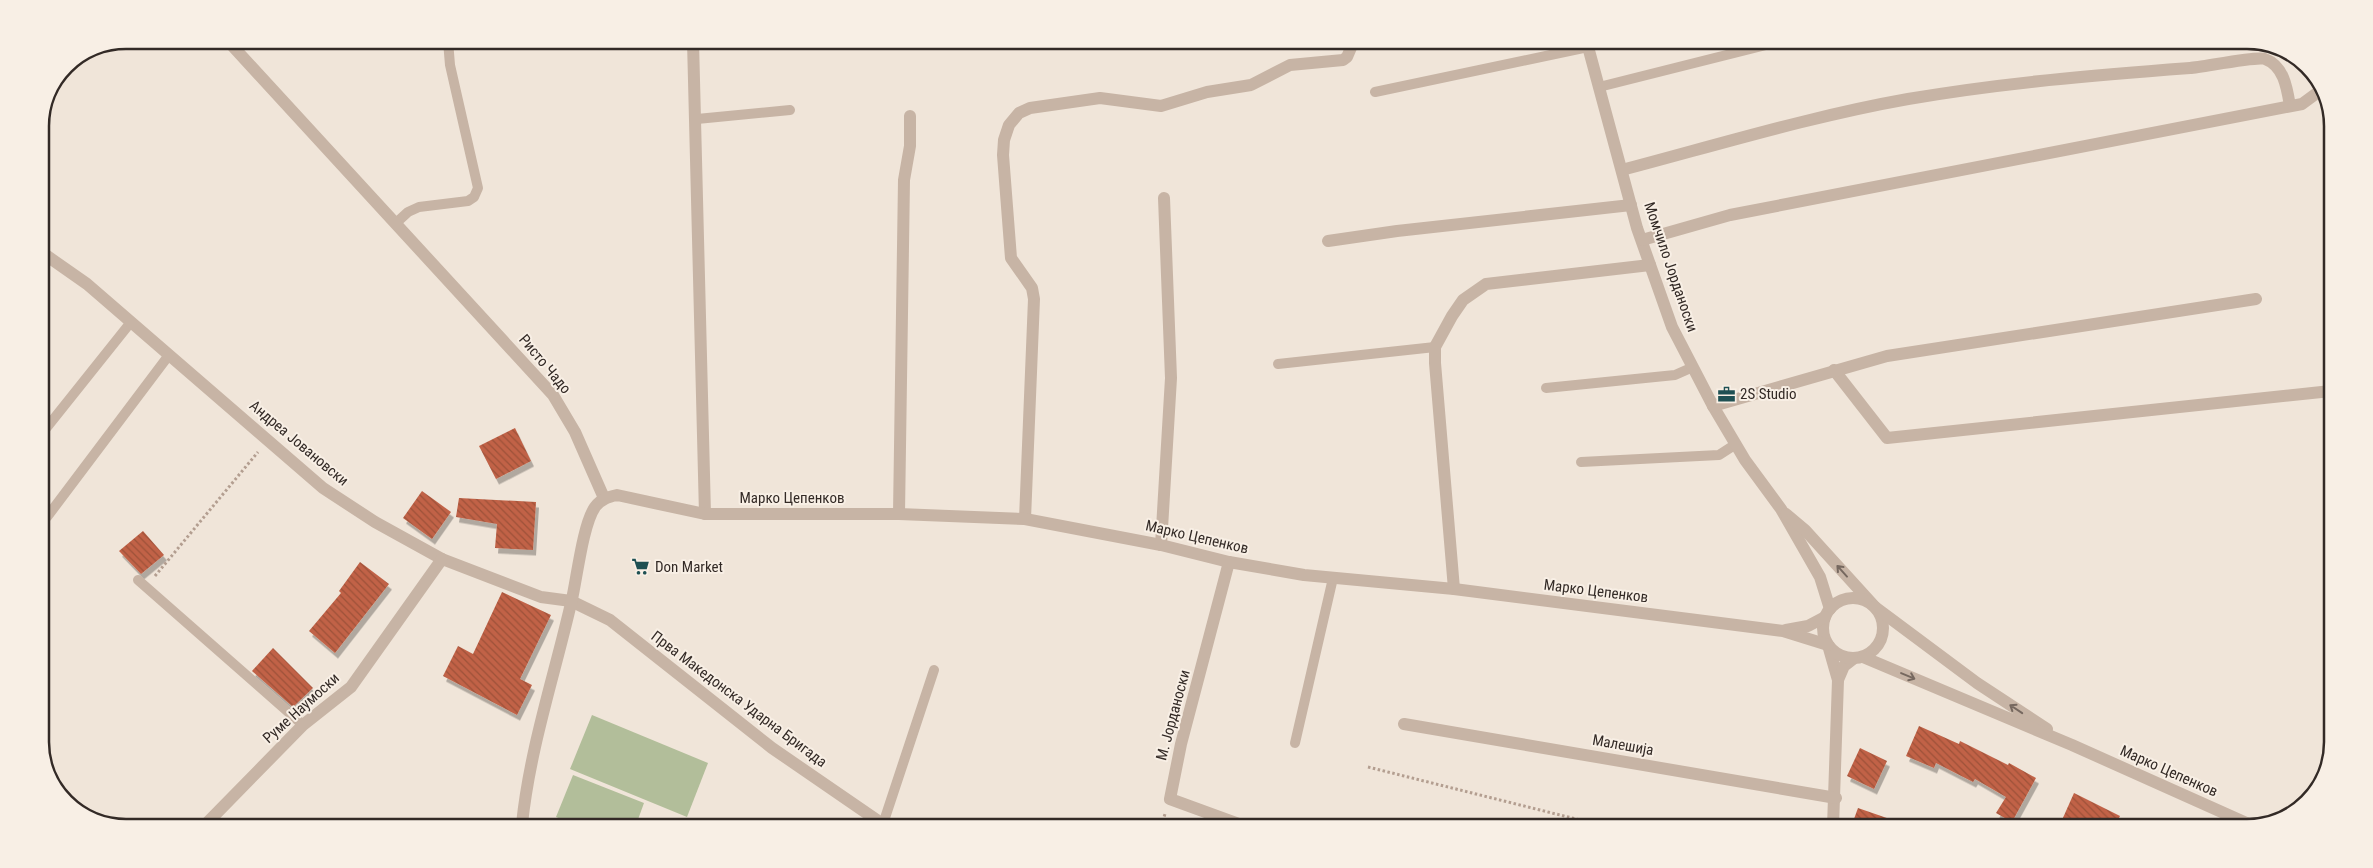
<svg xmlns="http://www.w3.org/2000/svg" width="2373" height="868" viewBox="0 0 2373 868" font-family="'Roboto Condensed',sans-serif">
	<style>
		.pitch { fill: #b2be9a }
		.building { fill: url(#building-back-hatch); filter: url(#shadow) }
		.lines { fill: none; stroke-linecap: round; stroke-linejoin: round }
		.path { stroke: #b39e90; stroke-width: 3; stroke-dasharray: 2.5 2.5; stroke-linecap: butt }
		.service { stroke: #c7b4a5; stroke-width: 10 }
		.minor { stroke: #c7b4a5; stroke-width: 12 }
		.tertiary { stroke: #c7b4a5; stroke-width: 12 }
		.oneway { stroke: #76685f }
		.labels { text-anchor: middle; stroke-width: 4; stroke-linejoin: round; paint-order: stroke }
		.street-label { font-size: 15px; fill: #332a26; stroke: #f8efe5 }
		.poi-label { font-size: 15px; fill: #332a26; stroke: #f8efe5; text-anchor: start }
		.rim { fill: none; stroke: #332a26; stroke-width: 2.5 }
	</style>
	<defs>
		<pattern id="building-back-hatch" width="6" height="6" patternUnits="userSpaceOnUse" patternTransform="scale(1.25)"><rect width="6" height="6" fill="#c16246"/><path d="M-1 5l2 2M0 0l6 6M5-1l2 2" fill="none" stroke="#9d513a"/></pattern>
		<filter id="shadow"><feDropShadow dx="3" dy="5.5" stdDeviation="0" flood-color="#0004"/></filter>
	</defs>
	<rect width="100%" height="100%" fill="#f0e5d9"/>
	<!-- pitch -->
	<g class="pitch">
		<path d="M592,715L708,763L687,817L570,769Z"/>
		<path d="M573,775L644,803L636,825H575L556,817Z"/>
	</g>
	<!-- building -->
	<g class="building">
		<path d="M515,428L531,461L496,479L479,446Z"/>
		<path d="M422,491L451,512L432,539L403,518Z"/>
		<path d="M459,498L536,502L533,550L495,548L497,524L456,517Z"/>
		<path d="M143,531L164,555L141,574L119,551Z"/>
		<path d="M360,562L389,584L335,653L309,631L341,593L339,591Z"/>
		<path d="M502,592L551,615L520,679L532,685L517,715L443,676L458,646L473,654Z"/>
		<path d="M273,648L313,688L293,707L252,671Z"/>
		<path d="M1919,726L1959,744L1960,741L2008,765L2009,763L2036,778L2012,822L1996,813L2006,797L1975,779L1973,782L1936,763L1934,768L1906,756Z"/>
		<path d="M1860,748L1887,761L1874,789L1847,776Z"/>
		<path d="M2074,793L2120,816L2114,828H2078L2062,820Z"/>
		<path d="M1858,808L1907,825L1906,827H1851Z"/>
	</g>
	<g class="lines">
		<!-- path -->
		<g class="path">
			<path d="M155,576L258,452"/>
			<path d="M1368,767L1608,827"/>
			<path d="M1161,826L1165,814"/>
		</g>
		<!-- service -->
		<g class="service">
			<path d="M1599,87L1774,43"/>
			<path d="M1375,92L1588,47"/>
			<path d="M697,119L790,110"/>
			<path d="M396,223L408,212L419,207L468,201L474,197L478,188L450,65L448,41"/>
			<path d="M1278,364L1435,347"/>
			<path d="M1546,388L1675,375L1693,367"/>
			<path d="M40,436L131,322"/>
			<path d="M1581,462L1719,455L1736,444"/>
			<path d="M47,517L169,355"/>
			<path d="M138,580L303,725"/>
			<path d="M1295,743L1333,578"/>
			<path d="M883,824L934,670"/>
		</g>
		<!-- minor -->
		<g class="minor">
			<path d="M227,40L553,395L575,432L604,498"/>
			<path d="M693,41L705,514"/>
			<path d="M1587,43L1637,228L1672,327L1713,406L1745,460L1781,509L1820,577L1830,609"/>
			<path d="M1622,170C1717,145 1812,116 1908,99C2001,83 2096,75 2190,68C2203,67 2257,56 2265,59C2284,66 2287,88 2290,106"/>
			<path d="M1642,240L1730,215L2302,104L2321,90"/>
			<path d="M1328,241L1397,231L1631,205"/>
			<path d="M40,251L87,284L323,488L375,522L442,559L541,597L571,601L610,620L772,748L884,825"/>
			<path d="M1834,370L1887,438L2331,391"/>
			<path d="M1713,406L1887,356L2256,299"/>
			<path d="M899,514L904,180L910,146V116"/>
			<path d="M1786,514L1805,530L1875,607"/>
			<path d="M1025,519L1034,299L1032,288L1011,258L1003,155L1004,140L1009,125L1019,113L1030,108L1100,98L1161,106L1207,92L1251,85L1290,65L1343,60L1347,57L1353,43"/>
			<path d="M1161,545L1171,378L1164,198"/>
			<path d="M1229,562L1181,744L1170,799L1244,826"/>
			<path d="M1454,589L1435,363V347L1452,316L1463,300L1486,284L1650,265"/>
			<path d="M1828,645L1838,680L1833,827"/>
			<path d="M1838,680L1844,666L1853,659"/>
			<path d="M1404,724L1836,798"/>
			<path d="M206,824L303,725L351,687L442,559"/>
		</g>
		<!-- tertiary -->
		<g class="tertiary">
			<circle cx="1853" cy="628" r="30"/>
			<path d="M1875,607L1977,683L2047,729"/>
			<path d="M1786,630L1808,626L1825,617"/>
			<path d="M1863,657L2072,745L2253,826"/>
			<path d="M522,824C530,747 555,674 572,599C577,577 583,524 595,507C601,499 608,497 617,495L705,514H899L1025,519L1161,545L1229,562L1304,575L1454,589L1783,631L1828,645"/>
		</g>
	</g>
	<!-- one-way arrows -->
	<defs><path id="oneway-shaft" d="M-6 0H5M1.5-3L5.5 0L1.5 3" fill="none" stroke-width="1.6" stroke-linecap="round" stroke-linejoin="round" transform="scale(1.25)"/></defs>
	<g class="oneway">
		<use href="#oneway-shaft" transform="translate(1842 571) rotate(-132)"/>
		<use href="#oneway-shaft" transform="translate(1908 676) rotate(23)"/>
		<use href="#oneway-shaft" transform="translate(2016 709) rotate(-146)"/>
	</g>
	<!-- icons -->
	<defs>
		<symbol id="office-bare" viewBox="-9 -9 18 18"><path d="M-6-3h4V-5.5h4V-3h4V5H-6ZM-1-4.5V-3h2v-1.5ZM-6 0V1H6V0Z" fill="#1e5053" stroke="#f8efe5" stroke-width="2.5" paint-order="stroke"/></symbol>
		<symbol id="supermarket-bare" viewBox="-9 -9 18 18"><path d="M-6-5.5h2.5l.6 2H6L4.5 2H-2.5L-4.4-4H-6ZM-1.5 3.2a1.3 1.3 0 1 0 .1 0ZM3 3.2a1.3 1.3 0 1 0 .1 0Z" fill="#1e5053" stroke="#f8efe5" stroke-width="2.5" paint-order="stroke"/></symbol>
	</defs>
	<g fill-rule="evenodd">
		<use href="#office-bare" x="1714" y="382" width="25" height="25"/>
		<use href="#supermarket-bare" x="628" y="554" width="25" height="25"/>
	</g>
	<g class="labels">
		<!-- street labels -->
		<g class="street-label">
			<text transform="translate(1671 267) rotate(71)" y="5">Момчило Јорданоски</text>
			<text transform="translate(545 364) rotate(50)" y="5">Ристо Чадо</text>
			<text transform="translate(299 443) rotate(40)" y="5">Андреа Јовановски</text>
			<text x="792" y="503">Марко Цепенков</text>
			<text transform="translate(1197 537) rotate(13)" y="5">Марко Цепенков</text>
			<text transform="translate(1596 591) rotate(7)" y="5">Марко Цепенков</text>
			<text transform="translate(739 699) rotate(37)" y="5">Прва Македонска Ударна Бригада</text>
			<text transform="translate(301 708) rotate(-42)" y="5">Руме Наумоски</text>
			<text transform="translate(1173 715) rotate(-75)" y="5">М. Јорданоски</text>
			<text transform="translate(1623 745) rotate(10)" y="5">Малешија</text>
			<text transform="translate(2169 771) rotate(24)" y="5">Марко Цепенков</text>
		</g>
		<!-- poi labels -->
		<g class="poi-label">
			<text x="1740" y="399">2S Studio</text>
			<text x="655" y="572">Don Market</text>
		</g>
	</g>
	<!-- crop -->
	<path d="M0 0H2373V868H0ZM126 49H2247A77 77 0 0 1 2324 126V742A77 77 0 0 1 2247 819H126A77 77 0 0 1 49 742V126A77 77 0 0 1 126 49Z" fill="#f8efe5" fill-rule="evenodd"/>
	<path class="rim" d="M126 49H2247A77 77 0 0 1 2324 126V742A77 77 0 0 1 2247 819H126A77 77 0 0 1 49 742V126A77 77 0 0 1 126 49Z"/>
</svg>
